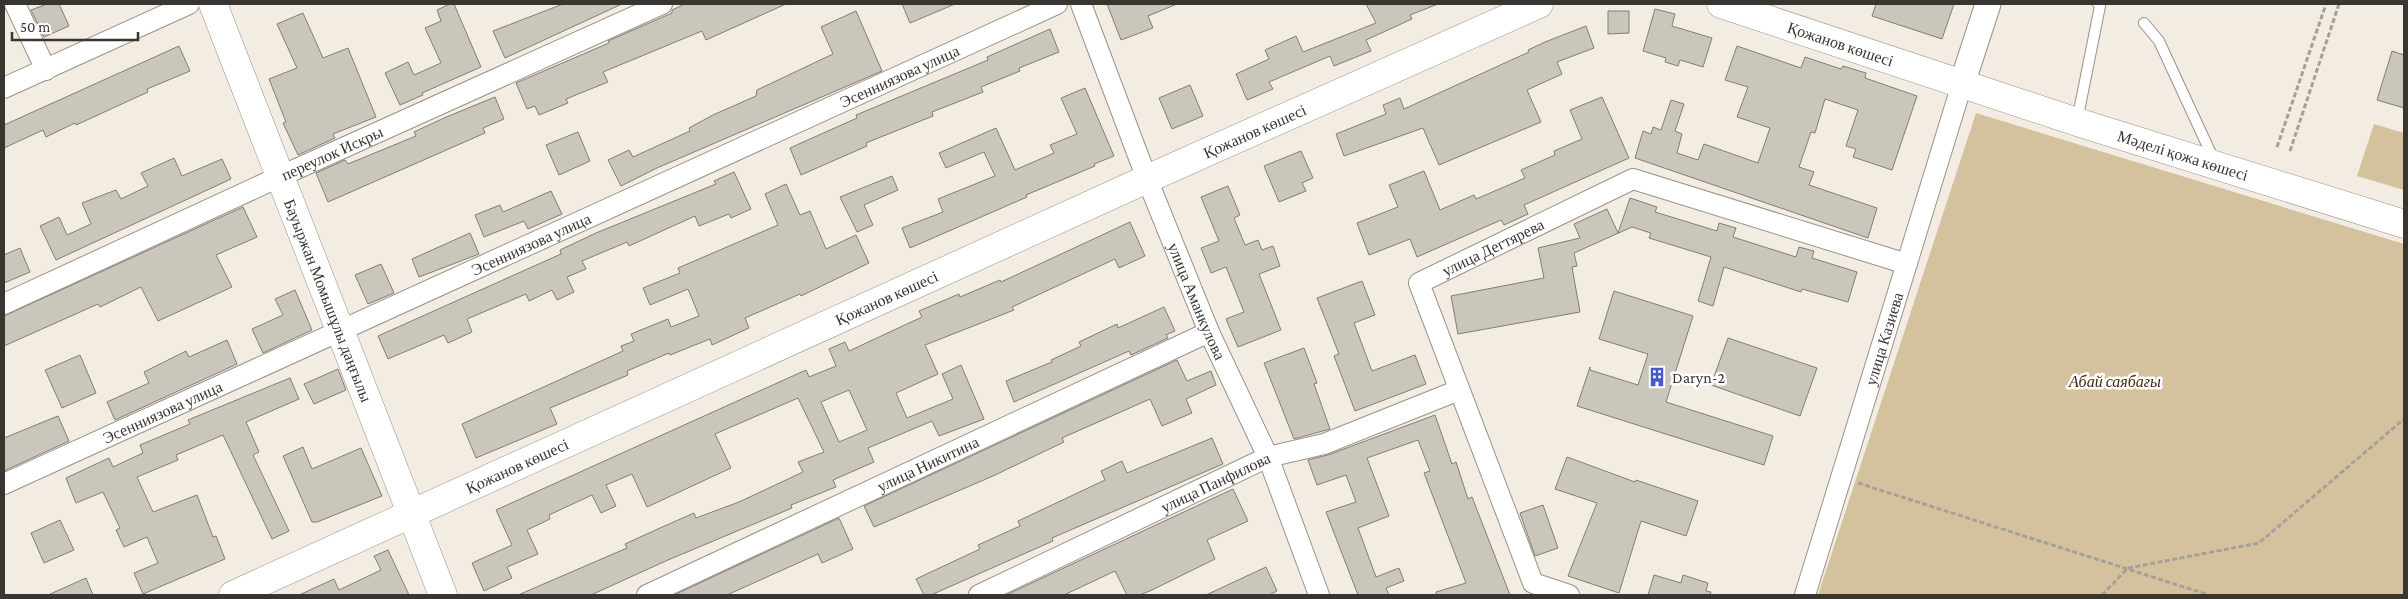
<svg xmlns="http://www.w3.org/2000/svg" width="2408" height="599" viewBox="0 0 2408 599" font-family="'Crimson Pro',serif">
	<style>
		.green { fill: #d4c29f }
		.building { fill: #cbc6bc; stroke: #837e74; fill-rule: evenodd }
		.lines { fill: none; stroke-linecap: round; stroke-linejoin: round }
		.service-casing { stroke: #99938a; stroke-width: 12 }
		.minor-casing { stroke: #99938a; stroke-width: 22 }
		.tertiary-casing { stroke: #99938a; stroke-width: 27 }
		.secondary-casing { stroke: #99938a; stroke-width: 29 }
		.path { stroke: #a5a199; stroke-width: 3; stroke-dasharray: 5 2.5; stroke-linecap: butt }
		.service { stroke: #fff; stroke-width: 10 }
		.minor { stroke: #fff; stroke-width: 20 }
		.tertiary { stroke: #fff; stroke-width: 25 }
		.secondary { stroke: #fff; stroke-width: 28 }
		.labels { text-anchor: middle; stroke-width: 5; stroke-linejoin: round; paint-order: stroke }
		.street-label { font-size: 16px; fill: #393632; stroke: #fff }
		.poi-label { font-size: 16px; fill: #393632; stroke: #fff; text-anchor: start }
		.park-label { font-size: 16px; font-style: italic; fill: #3f2e07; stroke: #fff }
	</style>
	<rect width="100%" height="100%" fill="#f2ece2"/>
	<!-- green -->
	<g class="green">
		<path d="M1976,113L2404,244V595H1818Z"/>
		<path d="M2374,124L2404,133V190L2357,176Z"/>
	</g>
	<!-- building -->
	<g class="building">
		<path d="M47,4H59L69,26L44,37L31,10Z"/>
		<path d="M450,4H454L481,67L422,93L423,95L400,105L385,73L408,62L414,75L441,63L425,28L441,21L437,10Z"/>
		<path d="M563,4H622L505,58L493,31Z"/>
		<path d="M685,4H786L706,40L702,31L603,72L608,82L566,99L568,103L539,115L535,106L527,109L516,83L609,43L608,41L672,13V10Z"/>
		<path d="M902,4H955L910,23Z"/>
		<path d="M1107,4H1177L1148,16L1153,28L1121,40Z"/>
		<path d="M1366,4H1438L1410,15L1412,19L1366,40L1371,51L1334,66L1330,56L1269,82L1273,89L1247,100L1236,74L1269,59L1265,50L1296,36L1303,52L1376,23Z"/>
		<path d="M1876,4H1954L1942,39L1872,16Z"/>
		<path d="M1655,9L1675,14L1672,26L1712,38L1703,67L1680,60L1678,66L1665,62L1666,58L1643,51Z"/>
		<path d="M856,11L882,71L657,168L621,186L608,160L629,150L633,157L690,131L689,128L713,115L756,96L757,90L833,54L821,27Z"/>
		<path d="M1608,11H1629V33L1608,34Z"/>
		<path d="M303,13L323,58L348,48L376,117L333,134L335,138L298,155L283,123L286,122L269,79L297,68L277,24Z"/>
		<path d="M1586,26L1594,48L1557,62L1562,74L1527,90L1541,122L1439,165L1423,128L1344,156L1336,134L1386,114L1383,105L1400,98L1404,109L1529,52L1528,50L1545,42Z"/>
		<path d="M1050,29L1059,52L1019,68L1020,71L981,87L983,92L932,112L933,116L866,143L867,146L801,175L790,148L857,118L856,115L988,60L987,57Z"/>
		<path d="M179,46L190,71L147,89L148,92L76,125L75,123L46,137L43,130L4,148V125Z"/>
		<path d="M1737,46L1801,68L1805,57L1841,69L1843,66L1866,73L1865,78L1917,96L1892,170L1853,157L1856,149L1846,146L1858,110L1825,99L1815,133L1811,132L1799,167L1814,172L1809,185L1877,208L1868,238L1635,158L1643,131L1651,134L1653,127L1661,130L1671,100L1684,104L1675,131L1682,134L1677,153L1698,160L1704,144L1758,163L1770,128L1737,117L1748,87L1725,80Z"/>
		<path d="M2392,51L2404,55V108L2377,100Z"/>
		<path d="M1190,85L1203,116L1172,129L1159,98Z"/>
		<path d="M1085,88L1114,156L1094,164L1095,166L1026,195L1027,197L910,248L902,228L943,212L938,199L995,176L984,152L946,168L939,153L996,128L1015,170L1054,153L1050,145L1077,134L1061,98Z"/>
		<path d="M495,97L504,119L483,128L485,133L328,202L316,173L345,160L348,164L416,136L414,132L444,118Z"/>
		<path d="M1602,97L1629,158L1524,205L1528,214L1504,225L1501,220L1417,257L1410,239L1369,255L1357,223L1398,207L1389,185L1424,171L1440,210L1474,195L1476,199L1525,178L1521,170L1555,155L1554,151L1582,139L1570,110Z"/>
		<path d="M578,132L590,161L559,175L546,145Z"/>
		<path d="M1301,151L1313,178L1302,183L1306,191L1279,202L1264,166Z"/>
		<path d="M174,158L182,176L222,159L231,179L56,260L40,226L59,217L67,235L91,224L82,203L116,190L121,199L148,186L141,173Z"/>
		<path d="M734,172L751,209L731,218L729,214L699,226L695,216L629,246L627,242L582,261L586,269L567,277L574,292L557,300L552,290L529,301L526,294L467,319L472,332L448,343L444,335L388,359L378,336L561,254L560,250L596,233L716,184L714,181Z"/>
		<path d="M892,176L898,190L864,205L873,225L857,232L840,197Z"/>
		<path d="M786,184L800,215L810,211L826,249L856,235L869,263L801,296L800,294L745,318L749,328L712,345L710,339L670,355L669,353L627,371L628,375L550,408L557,424L476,458L462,424L623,351L621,346L634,341L631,334L668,319L671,327L699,316L688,289L650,305L643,288L680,273L678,268L778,225L765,194Z"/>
		<path d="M1228,186L1240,215L1234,218L1245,245L1258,240L1262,250L1273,246L1280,266L1259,274L1281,330L1238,347L1226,319L1244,312L1226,267L1211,273L1201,248L1219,241L1201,197Z"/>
		<path d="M551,191L562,214L528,229L524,221L484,237L475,215L500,205L503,212Z"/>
		<path d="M1630,198L1657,207L1655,212L1717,231L1719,223L1736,228L1733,237L1796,257L1799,247L1814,251L1812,258L1857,272L1848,302L1802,289L1801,292L1724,267L1713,306L1698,301L1711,257L1649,238L1651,233L1632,227L1574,253L1577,266L1572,267L1580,312L1458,334L1451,296L1544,278L1538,248L1580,238L1574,224L1607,209L1618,233Z"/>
		<path d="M243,207L257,237L216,255L232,287L158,321L141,287L100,307L98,304L4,346V316Z"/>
		<path d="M1130,222L1145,256L1119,268L1115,259L1012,307L1014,310L925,345L938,374L896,393L907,418L953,399L942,374L961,365L984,419L939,436L932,421L868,448L874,462L833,480L836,487L791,505L792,508L668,560L591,595H518L627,548L625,544L660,528L694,513L696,518L739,502L803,472L798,462L824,452L798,398L715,434L731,468L647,507L632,474L606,485L616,506L601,513L592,495L549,515L550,519L527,530L538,554L507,567L512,578L484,591L472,563L512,545L496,510L806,370L809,377L836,366L829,349L845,342L849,351L922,317L919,311L959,294L960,297L1000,280L1001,282ZM849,390L867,430L839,442L821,402Z"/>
		<path d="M470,233L479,254L419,277L412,259Z"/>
		<path d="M20,248L30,272L4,283V255Z"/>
		<path d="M381,264L394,293L368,304L355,275Z"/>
		<path d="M1362,281L1375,315L1354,323L1372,371L1415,355L1426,384L1355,411L1334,356L1339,354L1317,298Z"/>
		<path d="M295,290L312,330L263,353L252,329L283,315L275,299Z"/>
		<path d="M1614,291L1693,316L1666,402L1773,436L1764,465L1577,406L1590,367V370L1638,385L1648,354L1599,339Z"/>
		<path d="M1164,307L1175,331L1166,335L1168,338L1131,355L1129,351L1014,402L1006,381L1052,362L1051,360L1081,346L1079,342L1117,324L1118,328Z"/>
		<path d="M1728,338L1817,368L1800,416L1711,385Z"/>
		<path d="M227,340L237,364L115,420L107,402L149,383L144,372L186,351L189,357Z"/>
		<path d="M1304,348L1317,383L1314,384L1330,429L1294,439L1264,363Z"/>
		<path d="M80,355L96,393L62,408L45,370Z"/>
		<path d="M1177,360L1187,381L1211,371L1216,385L1186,399L1192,413L1162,426L1150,399L1062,438L1064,442L993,476L874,527L864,506Z"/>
		<path d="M338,369L346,390L314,404L304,384Z"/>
		<path d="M290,378L299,399L246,422L259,452L253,455L289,531L272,539L223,435L176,455L178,460L137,477L153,512L197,495L213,537L216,536L225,559L143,594L134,573L158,563L147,537L124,547L116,530L120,528L103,492L76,503L66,478L109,458L113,467L143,453L140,445L190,424L188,420Z"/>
		<path d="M1435,415L1452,464L1456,462L1468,499L1472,497L1510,595H1436V592L1466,583L1424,473L1430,471L1418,440L1367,458L1389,516L1358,528L1376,577L1399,568L1404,581L1386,588L1389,595H1358L1326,512L1356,502L1346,475L1317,485L1308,460L1328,455Z"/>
		<path d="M58,416L69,441L4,471V438Z"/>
		<path d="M1212,438L1223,464L1052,538L1053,541L931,595H924L916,579L980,549L978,545L1020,526L1018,521L1105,480L1101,471L1122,461L1127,473Z"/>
		<path d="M303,447L312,469L361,448L382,496L317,522H312L283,456Z"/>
		<path d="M1567,457L1635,482L1636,480L1698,501L1686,536L1641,521L1619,593L1568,576L1597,503L1555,489Z"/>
		<path d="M1233,489L1248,521L1207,540L1215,559L1152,590L1140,595H1127L1115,571L1064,595H1006Z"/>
		<path d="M1543,505L1558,548L1535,556L1520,513Z"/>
		<path d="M839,518L853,549L822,563L818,554L727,595H674Z"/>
		<path d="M60,520L74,550L44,563L31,533Z"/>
		<path d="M388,550L409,595H299L334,579L339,590L381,570L374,556Z"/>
		<path d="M1266,567L1277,591L1269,595H1206Z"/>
		<path d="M1654,575L1681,583L1683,575L1708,583L1706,591L1711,592L1710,595H1648Z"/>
		<path d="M86,578L93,595H48Z"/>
	</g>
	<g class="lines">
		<defs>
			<g id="service">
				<path d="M2144,23L2159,41L2214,160"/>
				<path d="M2077,121L2100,6L2098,4"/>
			</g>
			<g id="minor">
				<path d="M15,4L46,70"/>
				<path id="s1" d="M1081,4L1147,179L1209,332L1268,457L1319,595"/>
				<path d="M4,88L189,4"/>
				<path id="s2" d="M4,304L281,176L662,4"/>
				<path id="s3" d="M4,484L1057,4"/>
				<path id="s4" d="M647,595L1209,332"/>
				<path id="s5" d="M979,595L1268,457L1324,444L1459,390"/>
				<path id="s6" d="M1569,595L1533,583L1419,283L1633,179L1907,264"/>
				<path id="s7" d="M1805,595L1962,84"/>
			</g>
			<path id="tertiary" d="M1962,84L1988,4"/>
			<g id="secondary">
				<path id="s8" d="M213,4L443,595"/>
				<path id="s9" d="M1721,4L2077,122L2404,224"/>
				<path id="s10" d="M233,595L1147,179L1539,4"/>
			</g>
		</defs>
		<!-- service casing -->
		<use href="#service" class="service-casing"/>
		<!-- minor casing -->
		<use href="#minor" class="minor-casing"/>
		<!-- tertiary casing -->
		<use href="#tertiary" class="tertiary-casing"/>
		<!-- secondary casing -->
		<use href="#secondary" class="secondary-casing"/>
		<!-- path -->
		<g class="path">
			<path d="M2277,147L2326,4"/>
			<path d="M2290,151L2339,4"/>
			<path d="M1858,483L2209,595"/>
			<path d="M2102,595L2128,568L2259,543L2404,419"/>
		</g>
		<!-- service -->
		<use href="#service" class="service"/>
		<!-- minor -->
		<use href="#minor" class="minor"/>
		<!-- tertiary -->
		<use href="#tertiary" class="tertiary"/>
		<!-- secondary -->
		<use href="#secondary" class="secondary"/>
	</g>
	<!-- icons -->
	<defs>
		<symbol id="building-bare" viewBox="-9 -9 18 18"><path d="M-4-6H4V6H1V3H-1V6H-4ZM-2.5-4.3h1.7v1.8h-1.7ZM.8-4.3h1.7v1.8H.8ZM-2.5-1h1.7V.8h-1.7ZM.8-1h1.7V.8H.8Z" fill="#4758cc" stroke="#fff" stroke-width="2.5" paint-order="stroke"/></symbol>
	</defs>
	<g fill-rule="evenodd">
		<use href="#building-bare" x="1643" y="363" width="28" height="28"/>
	</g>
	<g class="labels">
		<!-- street labels -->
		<g class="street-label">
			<text dy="6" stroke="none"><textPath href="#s9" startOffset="126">Қожанов көшесі</textPath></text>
			<text dy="6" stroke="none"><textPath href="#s3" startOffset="984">Эсенниязова улица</textPath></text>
			<text dy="6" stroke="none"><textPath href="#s10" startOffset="1122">Қожанов көшесі</textPath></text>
			<text dy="6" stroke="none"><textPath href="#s2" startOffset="361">переулок Искры</textPath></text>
			<text dy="6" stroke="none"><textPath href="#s9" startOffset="486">Мәделі қожа көшесі</textPath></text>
			<text dy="6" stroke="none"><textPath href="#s3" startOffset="579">Эсенниязова улица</textPath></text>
			<text dy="6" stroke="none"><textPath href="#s6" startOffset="441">улица Дегтярева</textPath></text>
			<text dy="6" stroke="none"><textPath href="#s10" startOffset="718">Қожанов көшесі</textPath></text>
			<text dy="6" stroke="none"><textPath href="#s8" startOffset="318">Бауыржан Момышұлы даңғылы</textPath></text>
			<text dy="6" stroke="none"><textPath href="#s1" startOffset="319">улица Аманкулова</textPath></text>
			<text dy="6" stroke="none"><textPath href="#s7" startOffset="268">улица Казиева</textPath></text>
			<text dy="6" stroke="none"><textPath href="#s3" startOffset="174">Эсенниязова улица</textPath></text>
			<text dy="6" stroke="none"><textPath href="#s4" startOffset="310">улица Никитина</textPath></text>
			<text dy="6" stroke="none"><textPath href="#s10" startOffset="312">Қожанов көшесі</textPath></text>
			<text dy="6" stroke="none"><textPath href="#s5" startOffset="262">улица Панфилова</textPath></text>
		</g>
		<!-- poi labels -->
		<g class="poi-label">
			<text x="1672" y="383">Daryn-2</text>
		</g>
		<!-- park labels -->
		<g class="park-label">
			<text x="2115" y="387">Абай саябағы</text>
		</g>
	</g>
	<!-- border -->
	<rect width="2408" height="599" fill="none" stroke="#393632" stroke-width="10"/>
	<!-- scale -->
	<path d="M12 32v8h126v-8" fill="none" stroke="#393632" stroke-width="2.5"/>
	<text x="20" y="32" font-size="15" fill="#393632" stroke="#ffffff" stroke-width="4" paint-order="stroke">50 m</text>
</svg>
